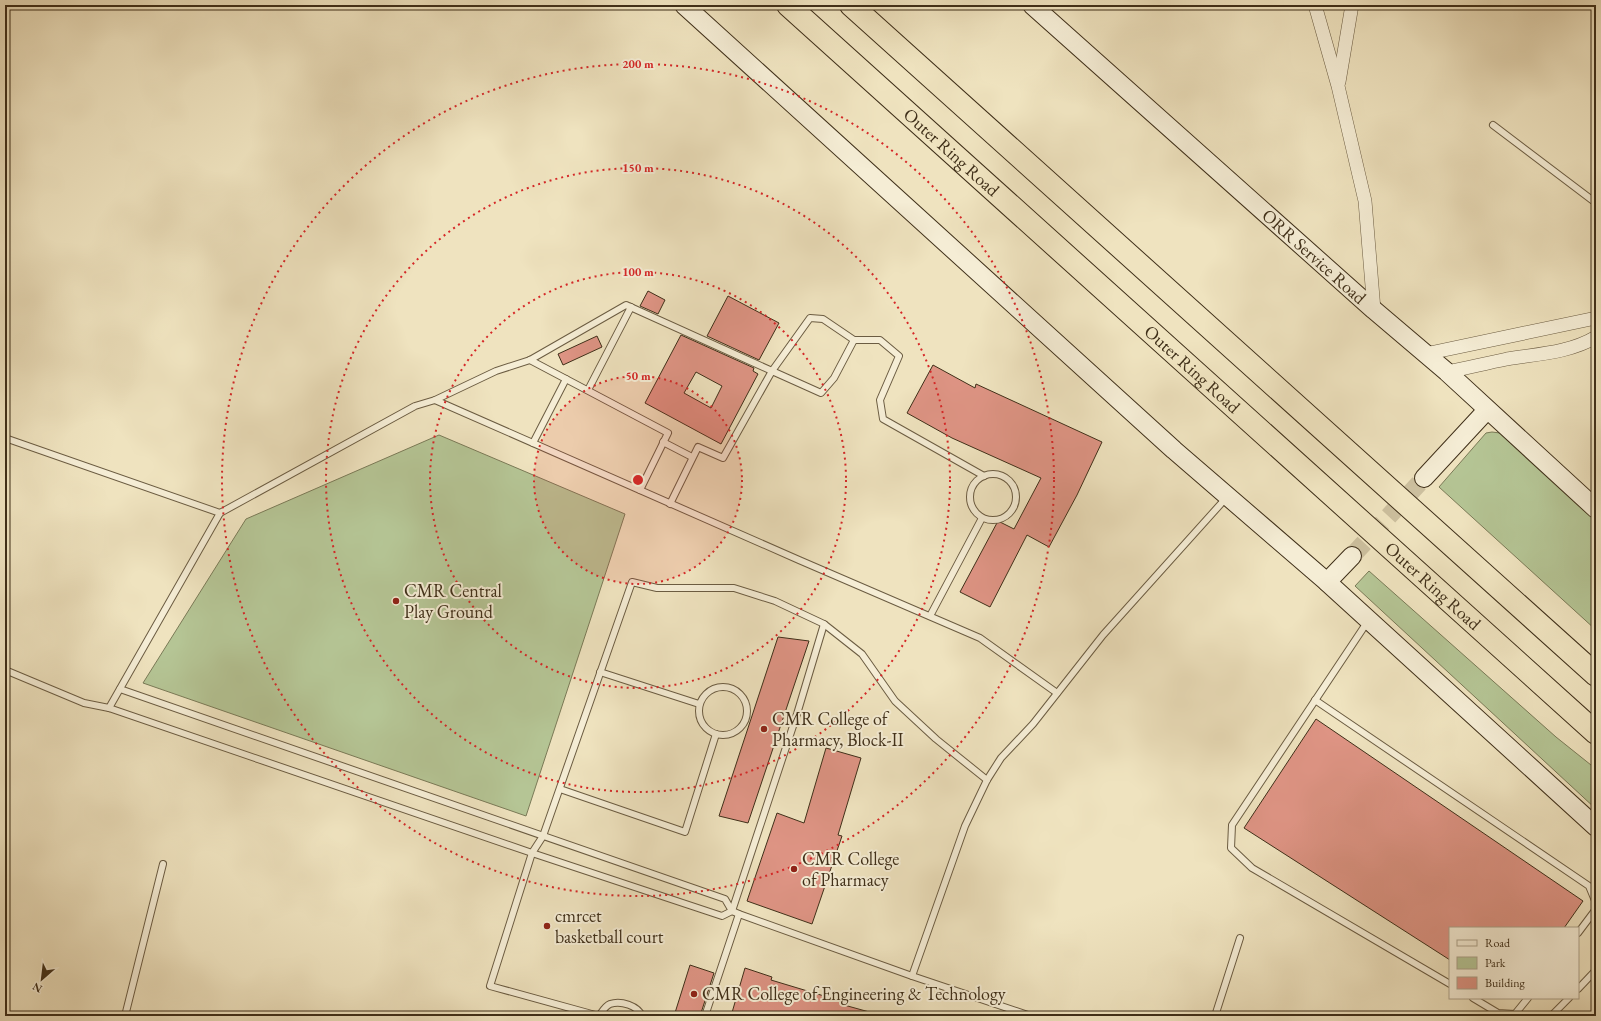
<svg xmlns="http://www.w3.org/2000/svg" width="1601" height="1021" viewBox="0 0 1601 1021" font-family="'EB Garamond',serif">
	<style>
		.green { fill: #b5c595; stroke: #7a7a57 }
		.building { fill: #de9484; stroke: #3f2f19; fill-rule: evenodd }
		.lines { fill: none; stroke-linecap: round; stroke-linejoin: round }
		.secondary-tunnel { stroke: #ccbf9e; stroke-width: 18; stroke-dasharray: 18 9; stroke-linecap: butt }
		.service-casing { stroke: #6b5c42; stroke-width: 8 }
		.minor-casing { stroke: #6b5c42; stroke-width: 14 }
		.secondary-casing { stroke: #3f2f19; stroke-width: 20 }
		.motorway-casing { stroke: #3f2f19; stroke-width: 24 }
		.service { stroke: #f5edd5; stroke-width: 6 }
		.minor { stroke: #f5edd5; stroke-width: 13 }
		.secondary { stroke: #f5edd5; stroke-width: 18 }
		.motorway { stroke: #efe3bf; stroke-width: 22 }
		.ring { fill: none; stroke: #d62828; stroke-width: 2; stroke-dasharray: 2 4 }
		.poi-dot { fill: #8f2418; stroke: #f5edd5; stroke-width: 1.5 }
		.labels { text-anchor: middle; stroke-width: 4; stroke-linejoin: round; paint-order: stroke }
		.street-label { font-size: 18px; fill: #3f2f19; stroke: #f5edd5 }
		.poi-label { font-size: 18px; fill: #3f2f19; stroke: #f5edd5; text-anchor: start }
		.centre { fill: #d62828; stroke: #f5edd5; stroke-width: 2 }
		.ring-label { font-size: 12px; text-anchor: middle; font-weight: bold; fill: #d62828; stroke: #f5edd5; stroke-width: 4; stroke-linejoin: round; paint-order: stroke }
	</style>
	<rect width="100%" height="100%" fill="#efe3bf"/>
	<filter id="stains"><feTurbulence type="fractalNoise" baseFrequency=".005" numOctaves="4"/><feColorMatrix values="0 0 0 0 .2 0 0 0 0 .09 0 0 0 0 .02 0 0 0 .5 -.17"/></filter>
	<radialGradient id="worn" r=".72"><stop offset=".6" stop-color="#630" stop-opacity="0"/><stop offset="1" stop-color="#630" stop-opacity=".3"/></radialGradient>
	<!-- green -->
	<g class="green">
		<path d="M1492,432L1500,433L1596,520V630L1439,487L1486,433Z"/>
		<path d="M439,435L625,514L526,816L143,683L246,519Z"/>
		<path d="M1369,571L1556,737L1596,769V809L1355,586Z"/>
	</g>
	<!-- building -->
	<g class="building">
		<path d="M648,291L665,300L658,314L640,306Z"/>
		<path d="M728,296L779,323L759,360L707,336Z"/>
		<path d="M681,335L754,368L753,371L758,374L721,444L645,403ZM696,372L722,386L711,408L684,393Z"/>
		<path d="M597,336L602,347L563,365L558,354Z"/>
		<path d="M933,365L975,388L976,384L1102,442L1077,495L1049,547L1027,535L990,607L960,592L998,521L1014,529L1041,478L952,438L907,413Z"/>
		<path d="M778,637L809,641L748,823L719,816Z"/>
		<path d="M1316,719L1583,901L1564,928H1450V960L1244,828Z"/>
		<path d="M826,748L861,758L838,835L842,836L812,924L747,901L777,813L804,823Z"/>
		<path d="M690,965L714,973L700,1016H674Z"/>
		<path d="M745,968L772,977L771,980L834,999L835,996L846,999L844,1005L873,1013V1016H731Z"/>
	</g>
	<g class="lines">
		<!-- secondary-tunnel -->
		<path class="secondary-tunnel" d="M1352,556L1424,478"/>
		<defs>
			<g id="service">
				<path d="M1493,125L1596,203"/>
				<path d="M530,360L668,433L640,490"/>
				<path d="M588,390L631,307"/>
				<path d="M435,400L496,371L530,360L626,305L772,371L810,318L823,319L854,340"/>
				<path d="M5,438L220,513L109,708"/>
				<path d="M663,442L692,457"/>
				<path d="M533,443L566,379"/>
				<circle cx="993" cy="497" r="23"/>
				<path d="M670,504L698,447L723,458L772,371L821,393L834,378L854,340H880L899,356L880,400L883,419L984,476"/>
				<path d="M220,513L415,406L435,400L799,560L980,638L1057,693"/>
				<path d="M930,616L982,518"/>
				<path d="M1368,621L1232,825L1231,848L1252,868L1450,984"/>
				<path d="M5,670L84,703L109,708L532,853L722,916L732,911L797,714L824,624"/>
				<path d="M600,672L699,704"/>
				<circle cx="723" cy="711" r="24"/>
				<path d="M120,689L725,899L732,911L739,914L912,976L1031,1016"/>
				<path d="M1315,700L1589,886L1596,903"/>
				<path d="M560,789L685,832L716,734"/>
				<path d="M1578,933L1596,909"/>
				<path d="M912,976L965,826L987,780L1001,758L1033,724L1103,635L1227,497"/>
				<path d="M1578,989L1596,970"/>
				<path d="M1473,998L1498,1013L1515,1014L1528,998"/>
				<path d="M125,1016L163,864"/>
				<path d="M599,1016L490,986L532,853L543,836L632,582L657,588H734L775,601L824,624L862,654L895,701L936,739L987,780"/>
				<path d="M599,1016C602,1012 605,1006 610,1004C621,1000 638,1006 642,1016"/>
				<path d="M705,1016L739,914"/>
				<path d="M1215,1016L1240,938"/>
				<path d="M1551,1016L1569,998"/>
			</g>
			<g id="minor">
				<path d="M1315,5L1338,86L1365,201L1374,310"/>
				<path d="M1339,82L1352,5"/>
				<path d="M1425,354L1596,318"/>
				<path d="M1447,372C1467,368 1487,363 1507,359C1537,354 1569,353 1596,337"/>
			</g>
			<g id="secondary">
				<path d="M684,5L1174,450L1327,582L1596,827"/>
				<path id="s1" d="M1032,5L1374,310L1447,372L1596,509"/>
				<path d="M1424,478L1487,410"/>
				<path d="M1327,582L1352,556"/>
			</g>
			<g id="motorway">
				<path id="s2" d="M788,5L1596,733"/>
				<path d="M851,5L1596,675"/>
			</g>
		</defs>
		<!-- service casing -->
		<use href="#service" class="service-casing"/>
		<!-- minor casing -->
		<use href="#minor" class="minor-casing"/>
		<!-- secondary casing -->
		<use href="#secondary" class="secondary-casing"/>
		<!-- motorway casing -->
		<use href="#motorway" class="motorway-casing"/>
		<!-- service -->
		<use href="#service" class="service"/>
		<!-- minor -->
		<use href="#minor" class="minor"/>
		<!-- secondary -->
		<use href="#secondary" class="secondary"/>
		<!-- motorway -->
		<use href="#motorway" class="motorway"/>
	</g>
	<!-- distance rings -->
	<circle cx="638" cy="480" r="104" fill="#d62828" fill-opacity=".12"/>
	<g class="ring">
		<circle cx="638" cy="480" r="104"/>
		<circle cx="638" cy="480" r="208"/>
		<circle cx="638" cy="480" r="312"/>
		<circle cx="638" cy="480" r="416"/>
	</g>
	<!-- markers -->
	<g class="poi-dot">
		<circle cx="396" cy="601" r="4"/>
		<circle cx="764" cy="729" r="4"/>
		<circle cx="794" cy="869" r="4"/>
		<circle cx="547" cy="926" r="4"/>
		<circle cx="694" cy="994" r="4"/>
	</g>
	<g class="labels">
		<!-- street labels -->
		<g class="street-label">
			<text dy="6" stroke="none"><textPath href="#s2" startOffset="220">Outer Ring Road</textPath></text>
			<text dy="6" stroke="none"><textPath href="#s1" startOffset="378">ORR Service Road</textPath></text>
			<text dy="6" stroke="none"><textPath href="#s2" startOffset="544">Outer Ring Road</textPath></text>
			<text dy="6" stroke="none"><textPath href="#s2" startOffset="868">Outer Ring Road</textPath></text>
		</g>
		<!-- poi labels -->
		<g class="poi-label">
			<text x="404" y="597">CMR Central<tspan x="404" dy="21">Play Ground</tspan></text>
			<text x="772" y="725">CMR College of<tspan x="772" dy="21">Pharmacy, Block-II</tspan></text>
			<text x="802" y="865">CMR College<tspan x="802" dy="21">of Pharmacy</tspan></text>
			<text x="555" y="922">cmrcet<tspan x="555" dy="21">basketball court</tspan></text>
			<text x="702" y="1000">CMR College of Engineering &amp; Technology</text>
		</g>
	</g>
	<circle cx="638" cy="480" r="6" class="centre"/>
	<g class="ring-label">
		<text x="638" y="68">200 m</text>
		<text x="638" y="172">150 m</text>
		<text x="638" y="276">100 m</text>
		<text x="638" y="380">50 m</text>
	</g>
	<!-- margin -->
	<rect width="1601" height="1021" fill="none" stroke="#efe3bf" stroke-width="20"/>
	<rect x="6" y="6" width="1589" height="1009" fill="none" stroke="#3f2f19" stroke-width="2"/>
	<rect x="10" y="10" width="1581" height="1001" fill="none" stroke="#3f2f19"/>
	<!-- legend -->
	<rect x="1449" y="927" width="130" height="72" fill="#f5edd5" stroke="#aca18a"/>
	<rect x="1457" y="940" width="20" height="6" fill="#f5edd5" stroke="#aca18a"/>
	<text x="1485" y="947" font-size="12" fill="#3f2f19">Road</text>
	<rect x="1457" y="957" width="20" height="12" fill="#b5c595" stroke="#aca18a"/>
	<text x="1485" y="967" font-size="12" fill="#3f2f19">Park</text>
	<rect x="1457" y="977" width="20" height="12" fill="#de9484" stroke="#aca18a"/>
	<text x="1485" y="987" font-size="12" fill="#3f2f19">Building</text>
	<!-- north arrow -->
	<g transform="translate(42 979) rotate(208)" stroke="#f5edd5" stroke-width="3" paint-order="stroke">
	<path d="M0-3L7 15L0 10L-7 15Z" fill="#3f2f19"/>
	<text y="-6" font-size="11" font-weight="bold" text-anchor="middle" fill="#3f2f19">N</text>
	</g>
	<rect width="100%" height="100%" filter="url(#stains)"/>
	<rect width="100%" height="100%" fill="url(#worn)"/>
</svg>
